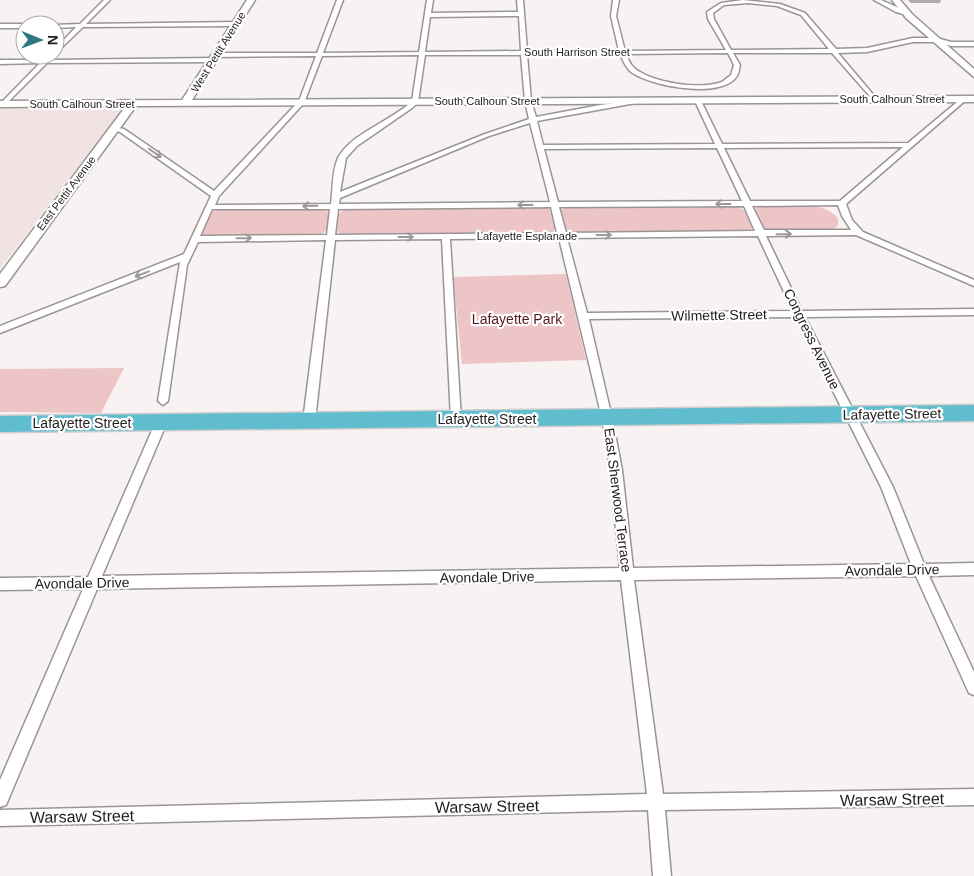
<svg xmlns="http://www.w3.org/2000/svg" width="974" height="876" viewBox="0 0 974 876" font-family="Arial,sans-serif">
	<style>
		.built { fill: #f2e3e3 }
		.green { fill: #edc5c6 }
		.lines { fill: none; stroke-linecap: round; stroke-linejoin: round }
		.street-casing { stroke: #9a9595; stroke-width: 3 }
		.secondary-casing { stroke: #9a9595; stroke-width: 3 }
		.highway-casing { stroke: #cecdcd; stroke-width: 3 }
		.street { fill: #fff; fill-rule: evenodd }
		.secondary { fill: #fff; fill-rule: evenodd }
		.highway { fill: #60bdcd; fill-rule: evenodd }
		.wall { fill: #b0acac }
		.oneway { stroke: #9b9999 }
		.labels { text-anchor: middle; stroke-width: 4.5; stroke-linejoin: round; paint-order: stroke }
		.far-street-label { font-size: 11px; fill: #201d1d; stroke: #fff }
		.street-label { font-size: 14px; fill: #201d1d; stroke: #fff }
		.park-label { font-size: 14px; fill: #581720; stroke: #fff }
		.near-street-label { font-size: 16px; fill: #201d1d; stroke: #fff }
	</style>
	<rect width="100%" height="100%" fill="#f8f2f2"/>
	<!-- built -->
	<path class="built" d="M117,106L122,109L0,269V107Z"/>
	<!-- green -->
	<g class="green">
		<path d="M732,205L744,210L753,227L751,231L572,233L565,230L560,211L566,207Z"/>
		<path d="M810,205C821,206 830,210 838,218V225L832,230H767L764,228L755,210L757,206Z"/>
		<path d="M544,207L550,210L555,229L551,233L344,236L337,231L339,213L348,208Z"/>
		<path d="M223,209H322L329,212L327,230L320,235H204L202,232L211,212Z"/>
		<path d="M566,274L586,360L462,364L453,277Z"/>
		<path d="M124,368L101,413L0,412V369Z"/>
	</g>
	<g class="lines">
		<defs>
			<g id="street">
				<path d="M104,0H110L86,24L236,22L239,24L236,26L83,27L55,54V49L76,27L55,28V25H53L80,24Z"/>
				<path d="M337,0H343L323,53L419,52L427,0H433L431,13L518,12L517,0H523L527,51H619L611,16L613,0H619L616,16L625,51L726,50L708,19L707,12L721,3L743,0L780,4L805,13L836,49L867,48L913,38H937L951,42H974V46H951L937,42H913L867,52L838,53L876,98L877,99L874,101L832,53H733L740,65C739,68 739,74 737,76C722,100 648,86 630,71C625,66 623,60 620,54L527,55L531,101L536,117L600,105L638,100L641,102L537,121L543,145L715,144L695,101L698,99L701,101L722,144L908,143L962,98L967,99L846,204L852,220L863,232L974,280V286L856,235L766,236L802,311L974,309V315L805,317L893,487L924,564L974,563V575L929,576L974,672V695L969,693L916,576L634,580L663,794L974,789V805L665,810L671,876H653L648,810L0,826V810L647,794L621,580L97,589L6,805L0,807V780L83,589L0,590V578L88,577L157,419L161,418L167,422L102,576L620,568L610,470L602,418L559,238L450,239L461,419L456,423L451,419L442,239L335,240L315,421L309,425L303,421L326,240L198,242L187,265L168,401L163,405L158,401L180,262L0,333V326L184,254L211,196L120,132L111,129L114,127L124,129L214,191L299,101L316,56L216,57L213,55L216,53H317ZM748,3L777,6L801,15L829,49L731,50L714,19L713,13L724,5ZM519,16L521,51L425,52L430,17ZM728,53L734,65L731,75C728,77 725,80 722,82C700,90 652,83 634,68C630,64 628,59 626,54ZM419,55L412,101C392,121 351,133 338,158C332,171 333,190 331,204L215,205L219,196L304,103L322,56ZM425,55H521L525,101L529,119L485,134L340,192L346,158L357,146L412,108L418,102ZM530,123L550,202L339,204L340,198L489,136ZM903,147L840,201H750L724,148ZM717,148L742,201L558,202L544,149ZM838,205L842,216L851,230H764L752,206ZM744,206L755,231L566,233L559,207ZM551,207L557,233L335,235L338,209ZM212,209H330L327,235L200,236ZM758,236L793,311L587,313L567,238ZM796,317L881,487L911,564L633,568L622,470L612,418L589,319Z"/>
				<path d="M874,0H881L910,13L907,15L896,12Z"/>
				<path d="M0,24H25L27,25H25V28H0Z"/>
				<path d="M47,58L50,60L213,58L216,60L213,62L47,63L5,105H1V103L40,63L0,64V60H44Z"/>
			</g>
			<g id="secondary">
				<path d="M247,0H255L192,100L974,96V102L136,106L5,286L0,287V274L126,106L0,107V101L182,100Z"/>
				<path d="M892,0H900L912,14L974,69V77L906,18Z"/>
			</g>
			<path id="highway" d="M974,405V421L0,432V416Z"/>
		</defs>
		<!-- street casing -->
		<use href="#street" class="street-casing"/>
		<!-- secondary casing -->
		<use href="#secondary" class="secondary-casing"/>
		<!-- highway casing -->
		<use href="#highway" class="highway-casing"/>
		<!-- street -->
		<use href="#street" class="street"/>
		<!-- secondary -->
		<use href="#secondary" class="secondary"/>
		<!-- highway -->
		<use href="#highway" class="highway"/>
	</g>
	<!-- wall -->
	<path class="wall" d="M908,0H941L940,3H911Z"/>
	<!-- one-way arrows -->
	<defs><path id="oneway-shaft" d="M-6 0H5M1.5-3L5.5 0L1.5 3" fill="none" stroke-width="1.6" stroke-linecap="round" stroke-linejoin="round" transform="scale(1.25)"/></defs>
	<g class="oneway">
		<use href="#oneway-shaft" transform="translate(155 153) rotate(35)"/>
		<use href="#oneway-shaft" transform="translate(723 204) rotate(180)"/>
		<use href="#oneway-shaft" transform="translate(525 205) rotate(180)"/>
		<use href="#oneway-shaft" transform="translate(310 206) rotate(179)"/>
		<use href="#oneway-shaft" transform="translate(784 234) rotate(-1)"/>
		<use href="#oneway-shaft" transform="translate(604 235)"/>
		<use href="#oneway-shaft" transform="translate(406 237)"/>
		<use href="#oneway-shaft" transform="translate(244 238) rotate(-1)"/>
		<use href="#oneway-shaft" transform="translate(142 274) rotate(159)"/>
	</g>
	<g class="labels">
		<!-- far-street labels -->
		<g class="far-street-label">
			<text transform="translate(218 52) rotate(-58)" y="4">West Pettit Avenue</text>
			<text x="577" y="56">South Harrison Street</text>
			<text x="892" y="103">South Calhoun Street</text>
			<text x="487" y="105">South Calhoun Street</text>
			<text x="82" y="108">South Calhoun Street</text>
			<text transform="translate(66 193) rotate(-53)" y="4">East Pettit Avenue</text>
			<text x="527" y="240">Lafayette Esplanade</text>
		</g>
		<!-- street labels -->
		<g class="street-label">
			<text transform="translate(719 315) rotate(-1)" y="5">Wilmette Street</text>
			<text transform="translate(812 339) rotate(64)" y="5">Congress Avenue</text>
			<text transform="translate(892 414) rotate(-1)" y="5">Lafayette Street</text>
			<text x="487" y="424">Lafayette Street</text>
			<text x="82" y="428">Lafayette Street</text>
			<text transform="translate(618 500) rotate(83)" y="5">East Sherwood Terrace</text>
			<text transform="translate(892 570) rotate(-1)" y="5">Avondale Drive</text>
			<text transform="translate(487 577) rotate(-1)" y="5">Avondale Drive</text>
			<text transform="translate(82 583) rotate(-1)" y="5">Avondale Drive</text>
		</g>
		<!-- park labels -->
		<g class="park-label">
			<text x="517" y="324">Lafayette Park</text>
		</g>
		<!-- near-street labels -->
		<g class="near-street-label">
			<text transform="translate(892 799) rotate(-1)" y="6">Warsaw Street</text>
			<text transform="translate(487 806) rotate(-1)" y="6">Warsaw Street</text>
			<text transform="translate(82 816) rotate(-1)" y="6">Warsaw Street</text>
		</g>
	</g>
	<!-- north arrow -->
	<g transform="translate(40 40) rotate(91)"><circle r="24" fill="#ffffff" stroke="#a6a5a5"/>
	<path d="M0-4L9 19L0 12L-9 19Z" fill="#307783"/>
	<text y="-8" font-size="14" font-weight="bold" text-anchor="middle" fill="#201d1d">N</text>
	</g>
</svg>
